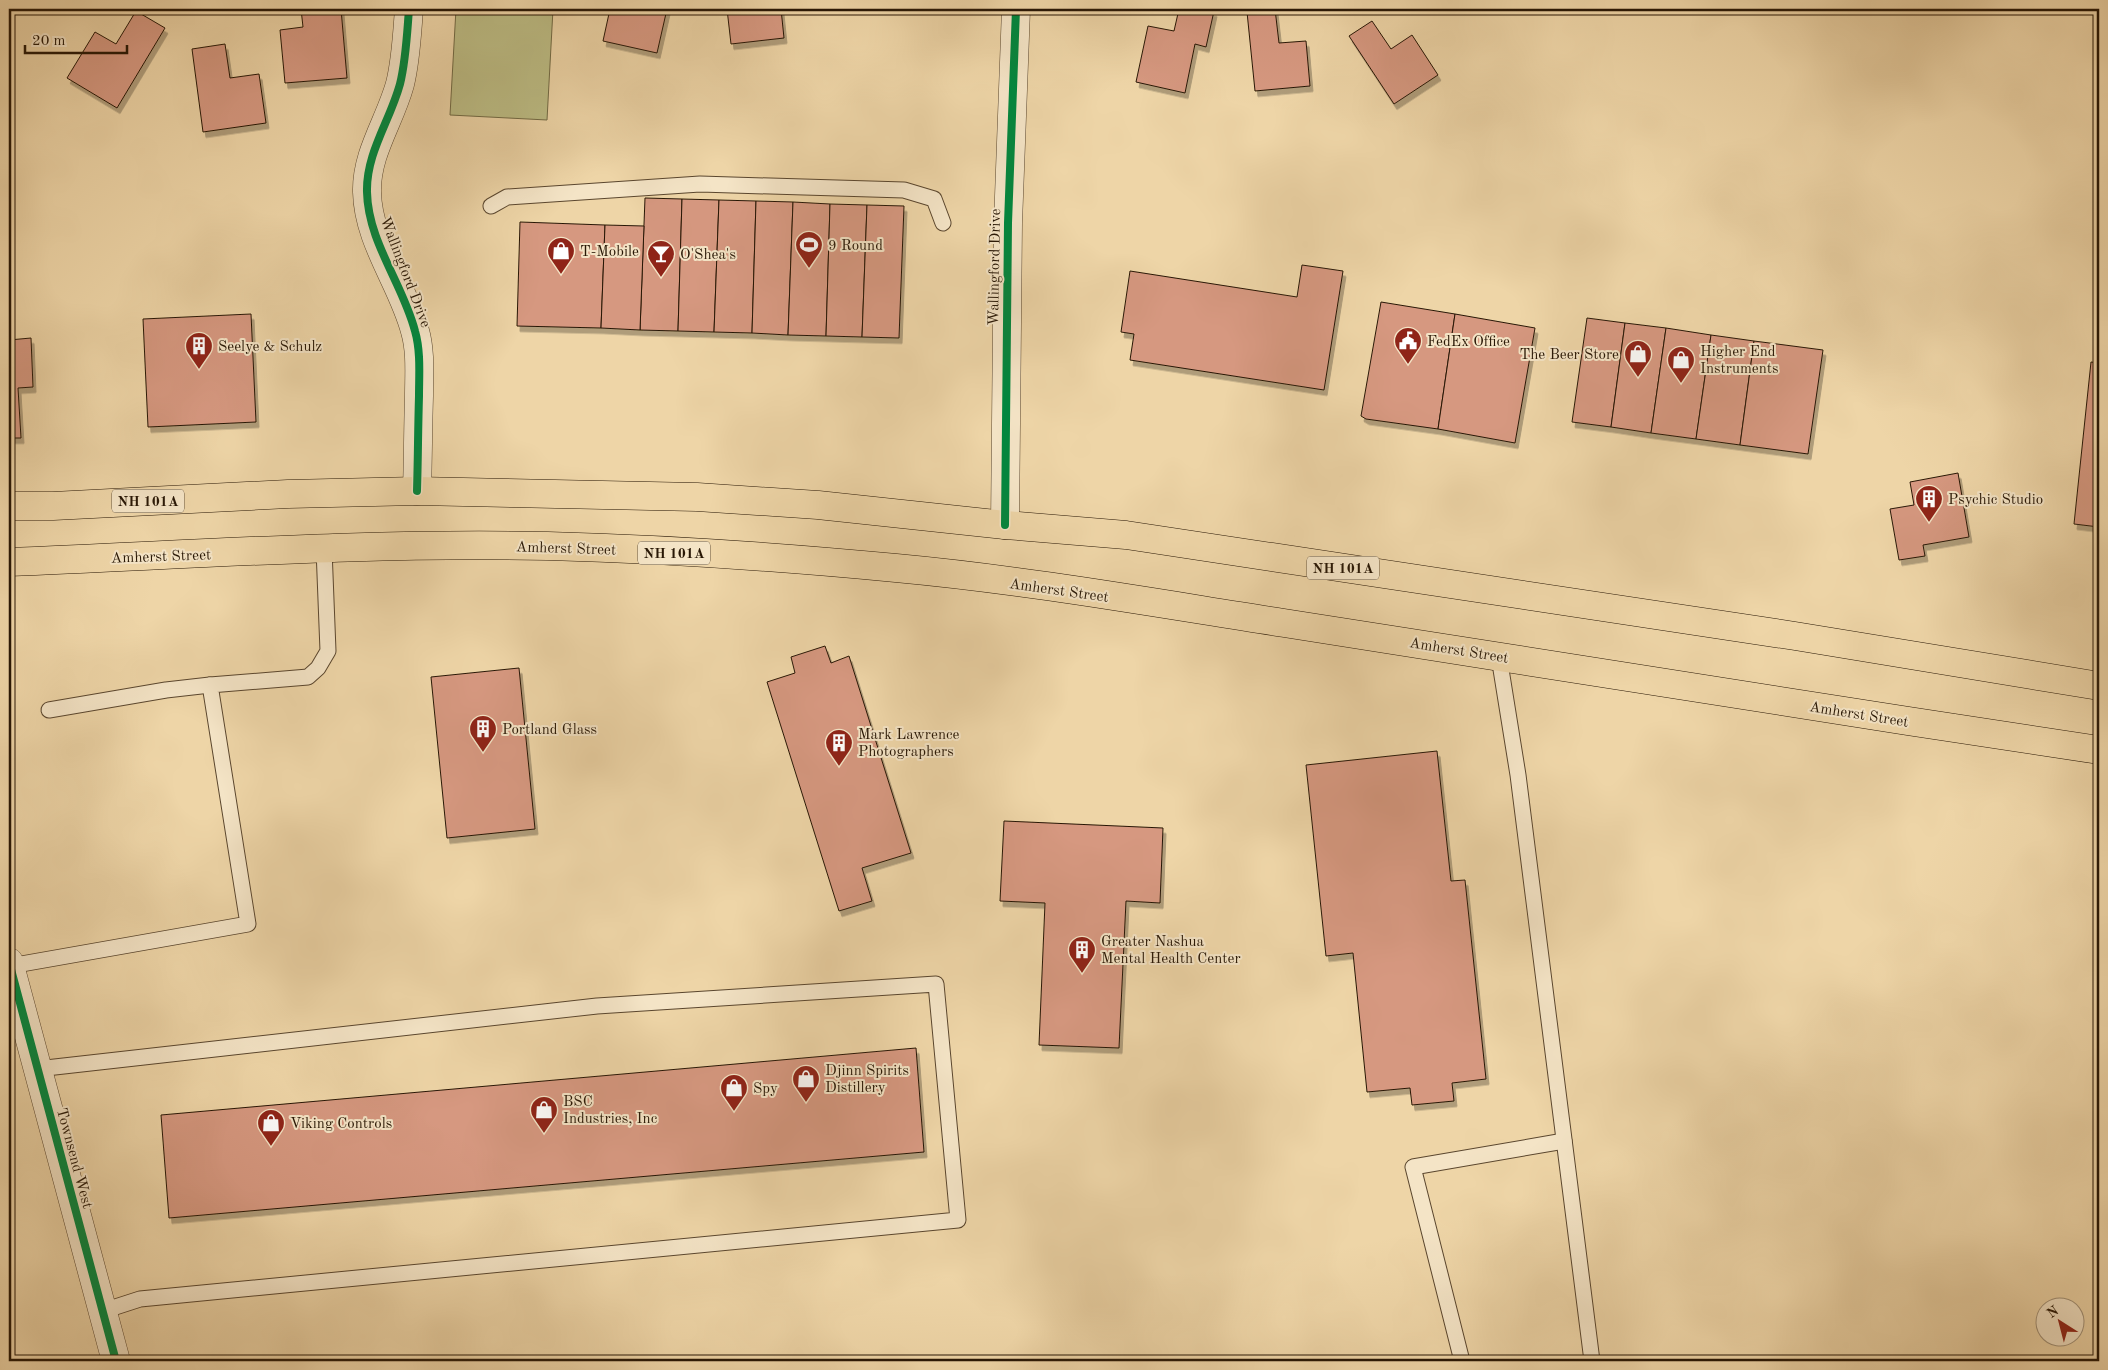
<svg xmlns="http://www.w3.org/2000/svg" width="2108" height="1370" viewBox="0 0 2108 1370" font-family="'Old Standard TT',serif">
	<style>
		.green { fill: #bcbc84; stroke: #726a44 }
		.building { fill: #d69880; stroke: #281705; filter: url(#shadow) }
		.lines { fill: none; stroke-linecap: round; stroke-linejoin: round }
		.service-casing { stroke: #5a462e; stroke-width: 17 }
		.minor-casing { stroke: #5a462e; stroke-width: 29 }
		.trunk-casing { stroke: #281705; stroke-width: 29 }
		.service { stroke: #f4e4c6; stroke-width: 15 }
		.minor { stroke: #f4e4c6; stroke-width: 28 }
		.trunk { stroke: #eed5a7; stroke-width: 28 }
		.cycleway-casing { stroke: #f4e4c6; stroke-width: 11 }
		.cycleway { stroke: #00873e; stroke-width: 8 }
		.labels { text-anchor: middle; stroke-width: 4; stroke-linejoin: round; paint-order: stroke }
		.shield { fill: #f4e4c6; stroke: #65543f; stroke-width: 1 }
		.shield-label { font-size: 14px; font-weight: bold; fill: #281705 }
		.poi-label { font-size: 15px; fill: #281705; stroke: #f4e4c6; text-anchor: start }
		.street-label { font-size: 15px; fill: #281705; stroke: #f4e4c6 }
	</style>
	<defs>
		<filter id="shadow"><feDropShadow dx="3" dy="5.5" stdDeviation="0" flood-color="#0004"/></filter>
	</defs>
	<rect width="100%" height="100%" fill="#eed5a7"/>
	<filter id="stains"><feTurbulence type="fractalNoise" baseFrequency=".004" numOctaves="4"/><feColorMatrix values="0 0 0 0 .2 0 0 0 0 .09 0 0 0 0 .02 0 0 0 .5 -.17"/></filter>
	<radialGradient id="worn" r=".72"><stop offset=".6" stop-color="#630" stop-opacity="0"/><stop offset="1" stop-color="#630" stop-opacity=".3"/></radialGradient>
	<!-- green -->
	<path class="green" d="M456,9H553L547,120L450,115Z"/>
	<!-- building -->
	<g class="building">
		<path d="M301,9H341L347,78L285,83L280,30L303,27Z"/>
		<path d="M610,9H667L657,53L603,41Z"/>
		<path d="M727,9H781L784,38L731,44Z"/>
		<path d="M1179,9L1214,11L1206,47L1195,44L1185,93L1136,82L1148,26L1174,31Z"/>
		<path d="M1275,9L1279,43L1306,41L1310,86L1255,91L1247,12Z"/>
		<path d="M136,11L165,28L117,108L67,78L95,32L116,44Z"/>
		<path d="M1372,21L1391,49L1412,35L1438,75L1394,104L1349,36Z"/>
		<path d="M225,44L230,78L259,74L266,123L203,132L192,49Z"/>
		<path d="M645,198L682,199L678,331L640,330Z"/>
		<path d="M682,199L719,200L714,332L678,331Z"/>
		<path d="M719,200L756,201L752,333L714,332Z"/>
		<path d="M756,201L793,202L788,335L752,333Z"/>
		<path d="M793,202L830,204L826,336L788,335Z"/>
		<path d="M830,204L867,205L862,337L826,336Z"/>
		<path d="M867,205L904,206L899,338L862,337Z"/>
		<path d="M520,222L605,225L601,328L517,326Z"/>
		<path d="M605,225L644,226L640,330L601,328Z"/>
		<path d="M1302,265L1343,271L1324,390L1130,360L1134,334L1121,332L1130,271L1297,297Z"/>
		<path d="M1381,302L1455,314L1438,429L1366,419L1361,416Z"/>
		<path d="M251,314L256,422L148,427L143,319Z"/>
		<path d="M1455,314L1535,328L1515,443L1438,429Z"/>
		<path d="M1587,318L1625,323L1611,427L1572,422Z"/>
		<path d="M1625,323L1666,328L1651,433L1611,427Z"/>
		<path d="M1666,328L1711,335L1696,439L1651,433Z"/>
		<path d="M1711,335L1754,341L1740,445L1696,439Z"/>
		<path d="M31,338L33,387L18,388L21,438H9V340Z"/>
		<path d="M1754,341L1823,350L1808,454L1740,445Z"/>
		<path d="M2091,362L2099,363V527L2074,524Z"/>
		<path d="M1958,473L1969,537L1923,545L1925,556L1899,560L1890,509L1914,505L1910,482Z"/>
		<path d="M825,646L831,663L849,656L911,853L862,868L872,901L839,911L767,682L795,673L791,657Z"/>
		<path d="M519,668L535,829L447,838L431,677Z"/>
		<path d="M1437,751L1451,881L1465,880L1486,1079L1452,1083L1454,1101L1412,1105L1410,1088L1367,1092L1353,953L1326,956L1306,765Z"/>
		<path d="M1004,821L1163,828L1160,903L1126,901L1119,1048L1039,1045L1045,903L1000,901Z"/>
		<path d="M916,1048L924,1152L169,1218L161,1115Z"/>
	</g>
	<g class="lines">
		<defs>
			<g id="service">
				<path d="M491,206L507,197L700,184L904,190L934,199L943,223"/>
				<path d="M1499,657L1518,775L1592,1361"/>
				<path d="M49,710L166,690L210,685"/>
				<path d="M10,966L248,924L210,685L308,677L318,668L328,651L324,549"/>
				<path d="M37,1069L597,1006L936,984L958,1220L140,1299L103,1311"/>
				<path d="M1462,1361L1413,1167L1564,1141"/>
			</g>
			<g id="minor">
				<path d="M409,9C407,34 406,60 400,84C390,121 366,153 367,192C368,242 403,284 415,331C421,352 419,375 419,396C418,428 418,459 417,491"/>
				<path d="M1005,525L1008,223L1016,9"/>
				<path d="M9,962L116,1361"/>
			</g>
			<g id="trunk">
				<path d="M9,506H53L288,494L417,491L697,497L818,505L1005,525L1126,535L1795,636L2099,686"/>
				<path d="M9,562C188,555 368,542 548,546C664,549 781,557 896,568C1026,580 1155,603 1284,623C1556,664 1827,710 2099,750"/>
			</g>
		</defs>
		<!-- service casing -->
		<use href="#service" class="service-casing"/>
		<!-- minor casing -->
		<use href="#minor" class="minor-casing"/>
		<!-- trunk casing -->
		<use href="#trunk" class="trunk-casing"/>
		<!-- service -->
		<use href="#service" class="service"/>
		<!-- minor -->
		<use href="#minor" class="minor"/>
		<!-- trunk -->
		<use href="#trunk" class="trunk"/>
		<defs>
			<g id="cycleway">
				<path d="M409,9C407,34 406,60 400,84C390,121 366,153 367,192C368,242 403,284 415,331C421,352 419,375 419,396C418,428 418,459 417,491"/>
				<path d="M1005,525L1008,223L1016,9"/>
				<path d="M9,962L116,1361"/>
			</g>
		</defs>
		<!-- cycleway casing -->
		<use href="#cycleway" class="cycleway-casing"/>
		<!-- cycleway -->
		<use href="#cycleway" class="cycleway"/>
	</g>
	<!-- icons -->
	<defs>
		<symbol id="stadium-pin" viewBox="-11 -11 22 30"><path d="M0 17L-7.5 6A9.5 9.5 0 1 1 7.5 6Z" fill="#8f2418" stroke="#f4e4c6"/><path d="M0-5a6.5 5 0 1 0 0 10a6.5 5 0 1 0 0-10ZM-3.5-1.8h7v3.6h-7Z" fill="#fff"/></symbol>
		<symbol id="shop-pin" viewBox="-11 -11 22 30"><path d="M0 17L-7.5 6A9.5 9.5 0 1 1 7.5 6Z" fill="#8f2418" stroke="#f4e4c6"/><path d="M-5-2.5h2.3a2.7 3.5 0 0 1 5.4 0H5L5.5 6h-11ZM-1.5-2.5h3a1.5 2.3 0 0 0-3 0Z" fill="#fff"/></symbol>
		<symbol id="bar-pin" viewBox="-11 -11 22 30"><path d="M0 17L-7.5 6A9.5 9.5 0 1 1 7.5 6Z" fill="#8f2418" stroke="#f4e4c6"/><path d="M-6-5H6L.8 .8V4.5H3.5V6h-7V4.5H-.8V.8Z" fill="#fff"/></symbol>
		<symbol id="civic-pin" viewBox="-11 -11 22 30"><path d="M0 17L-7.5 6A9.5 9.5 0 1 1 7.5 6Z" fill="#8f2418" stroke="#f4e4c6"/><path d="M-.6-6.5H3V-4.5H.6V-3L4-1V1h2V6H-6V1h2V-1L-.6-3ZM-1.2 2.5V6h2.4V2.5Z" fill="#fff"/></symbol>
		<symbol id="building-pin" viewBox="-11 -11 22 30"><path d="M0 17L-7.5 6A9.5 9.5 0 1 1 7.5 6Z" fill="#8f2418" stroke="#f4e4c6"/><path d="M-4-6H4V6H1V3H-1V6H-4ZM-2.5-4.3h1.7v1.8h-1.7ZM.8-4.3h1.7v1.8H.8ZM-2.5-1h1.7V.8h-1.7ZM.8-1h1.7V.8H.8Z" fill="#fff"/></symbol>
	</defs>
	<g fill-rule="evenodd">
		<use href="#stadium-pin" x="793" y="229" width="32" height="43"/>
		<use href="#shop-pin" x="545" y="235" width="32" height="43"/>
		<use href="#bar-pin" x="645" y="238" width="32" height="43"/>
		<use href="#civic-pin" x="1392" y="325" width="32" height="43"/>
		<use href="#building-pin" x="183" y="330" width="32" height="43"/>
		<use href="#shop-pin" x="1622" y="338" width="32" height="43"/>
		<use href="#shop-pin" x="1665" y="344" width="32" height="43"/>
		<use href="#building-pin" x="1913" y="483" width="32" height="43"/>
		<use href="#building-pin" x="467" y="713" width="32" height="43"/>
		<use href="#building-pin" x="823" y="727" width="32" height="43"/>
		<use href="#building-pin" x="1066" y="934" width="32" height="43"/>
		<use href="#shop-pin" x="790" y="1063" width="32" height="43"/>
		<use href="#shop-pin" x="718" y="1072" width="32" height="43"/>
		<use href="#shop-pin" x="528" y="1094" width="32" height="43"/>
		<use href="#shop-pin" x="255" y="1107" width="32" height="43"/>
	</g>
	<g class="labels">
		<!-- shield labels -->
		<g class="shield">
			<rect x="112" y="489.5" width="72" height="23" rx="4"/>
			<rect x="638" y="541.5" width="72" height="23" rx="4"/>
			<rect x="1307" y="556.5" width="72" height="23" rx="4"/>
		</g>
		<g class="shield-label">
			<text x="148" y="506">NH 101A</text>
			<text x="674" y="558">NH 101A</text>
			<text x="1343" y="573">NH 101A</text>
		</g>
		<!-- poi labels -->
		<g class="poi-label">
			<text x="828" y="250">9 Round</text>
			<text x="580" y="256">T-Mobile</text>
			<text x="680" y="259">O'Shea's</text>
			<text x="1427" y="346">FedEx Office</text>
			<text x="218" y="351">Seelye &amp; Schulz</text>
			<text x="1700" y="356">Higher End<tspan x="1700" dy="17">Instruments</tspan></text>
			<text x="1619" y="359" text-anchor="end">The Beer Store</text>
			<text x="1948" y="504">Psychic Studio</text>
			<text x="502" y="734">Portland Glass</text>
			<text x="858" y="739">Mark Lawrence<tspan x="858" dy="17">Photographers</tspan></text>
			<text x="1101" y="946">Greater Nashua<tspan x="1101" dy="17">Mental Health Center</tspan></text>
			<text x="825" y="1075">Djinn Spirits<tspan x="825" dy="17">Distillery</tspan></text>
			<text x="753" y="1093">Spy</text>
			<text x="563" y="1106">BSC<tspan x="563" dy="17">Industries, Inc</tspan></text>
			<text x="290" y="1128">Viking Controls</text>
		</g>
		<!-- street labels -->
		<g class="street-label">
			<text transform="translate(994 267) rotate(-89)" y="5">Wallingford Drive</text>
			<text transform="translate(406 272) rotate(69)" y="5">Wallingford Drive</text>
			<text transform="translate(566 548) rotate(2)" y="5">Amherst Street</text>
			<text transform="translate(161 556) rotate(-2)" y="5">Amherst Street</text>
			<text transform="translate(1059 590) rotate(8)" y="5">Amherst Street</text>
			<text transform="translate(1459 650) rotate(9)" y="5">Amherst Street</text>
			<text transform="translate(1859 714) rotate(9)" y="5">Amherst Street</text>
			<text transform="translate(75 1158) rotate(75)" y="5">Townsend West</text>
		</g>
	</g>
	<!-- margin -->
	<rect width="2108" height="1370" fill="none" stroke="#eed5a7" stroke-width="30"/>
	<rect x="10" y="10" width="2088" height="1350" fill="none" stroke="#281705" stroke-width="2.5"/>
	<rect x="15" y="15" width="2078" height="1340" fill="none" stroke="#281705"/>
	<!-- north arrow -->
	<g transform="translate(2060 1322) rotate(324)"><circle r="24" fill="#f4e4c6" stroke="#a29279"/>
	<path d="M0-4L9 19L0 12L-9 19Z" fill="#8f2418"/>
	<text y="-8" font-size="14" font-weight="bold" text-anchor="middle" fill="#281705">N</text>
	</g>
	<!-- scale -->
	<path d="M25 45v8h102v-8" fill="none" stroke="#281705" stroke-width="2.5"/>
	<text x="32" y="45" font-size="15" fill="#281705" stroke="#f4e4c6" stroke-width="4" paint-order="stroke">20 m</text>
	<rect width="100%" height="100%" filter="url(#stains)"/>
	<rect width="100%" height="100%" fill="url(#worn)"/>
</svg>
